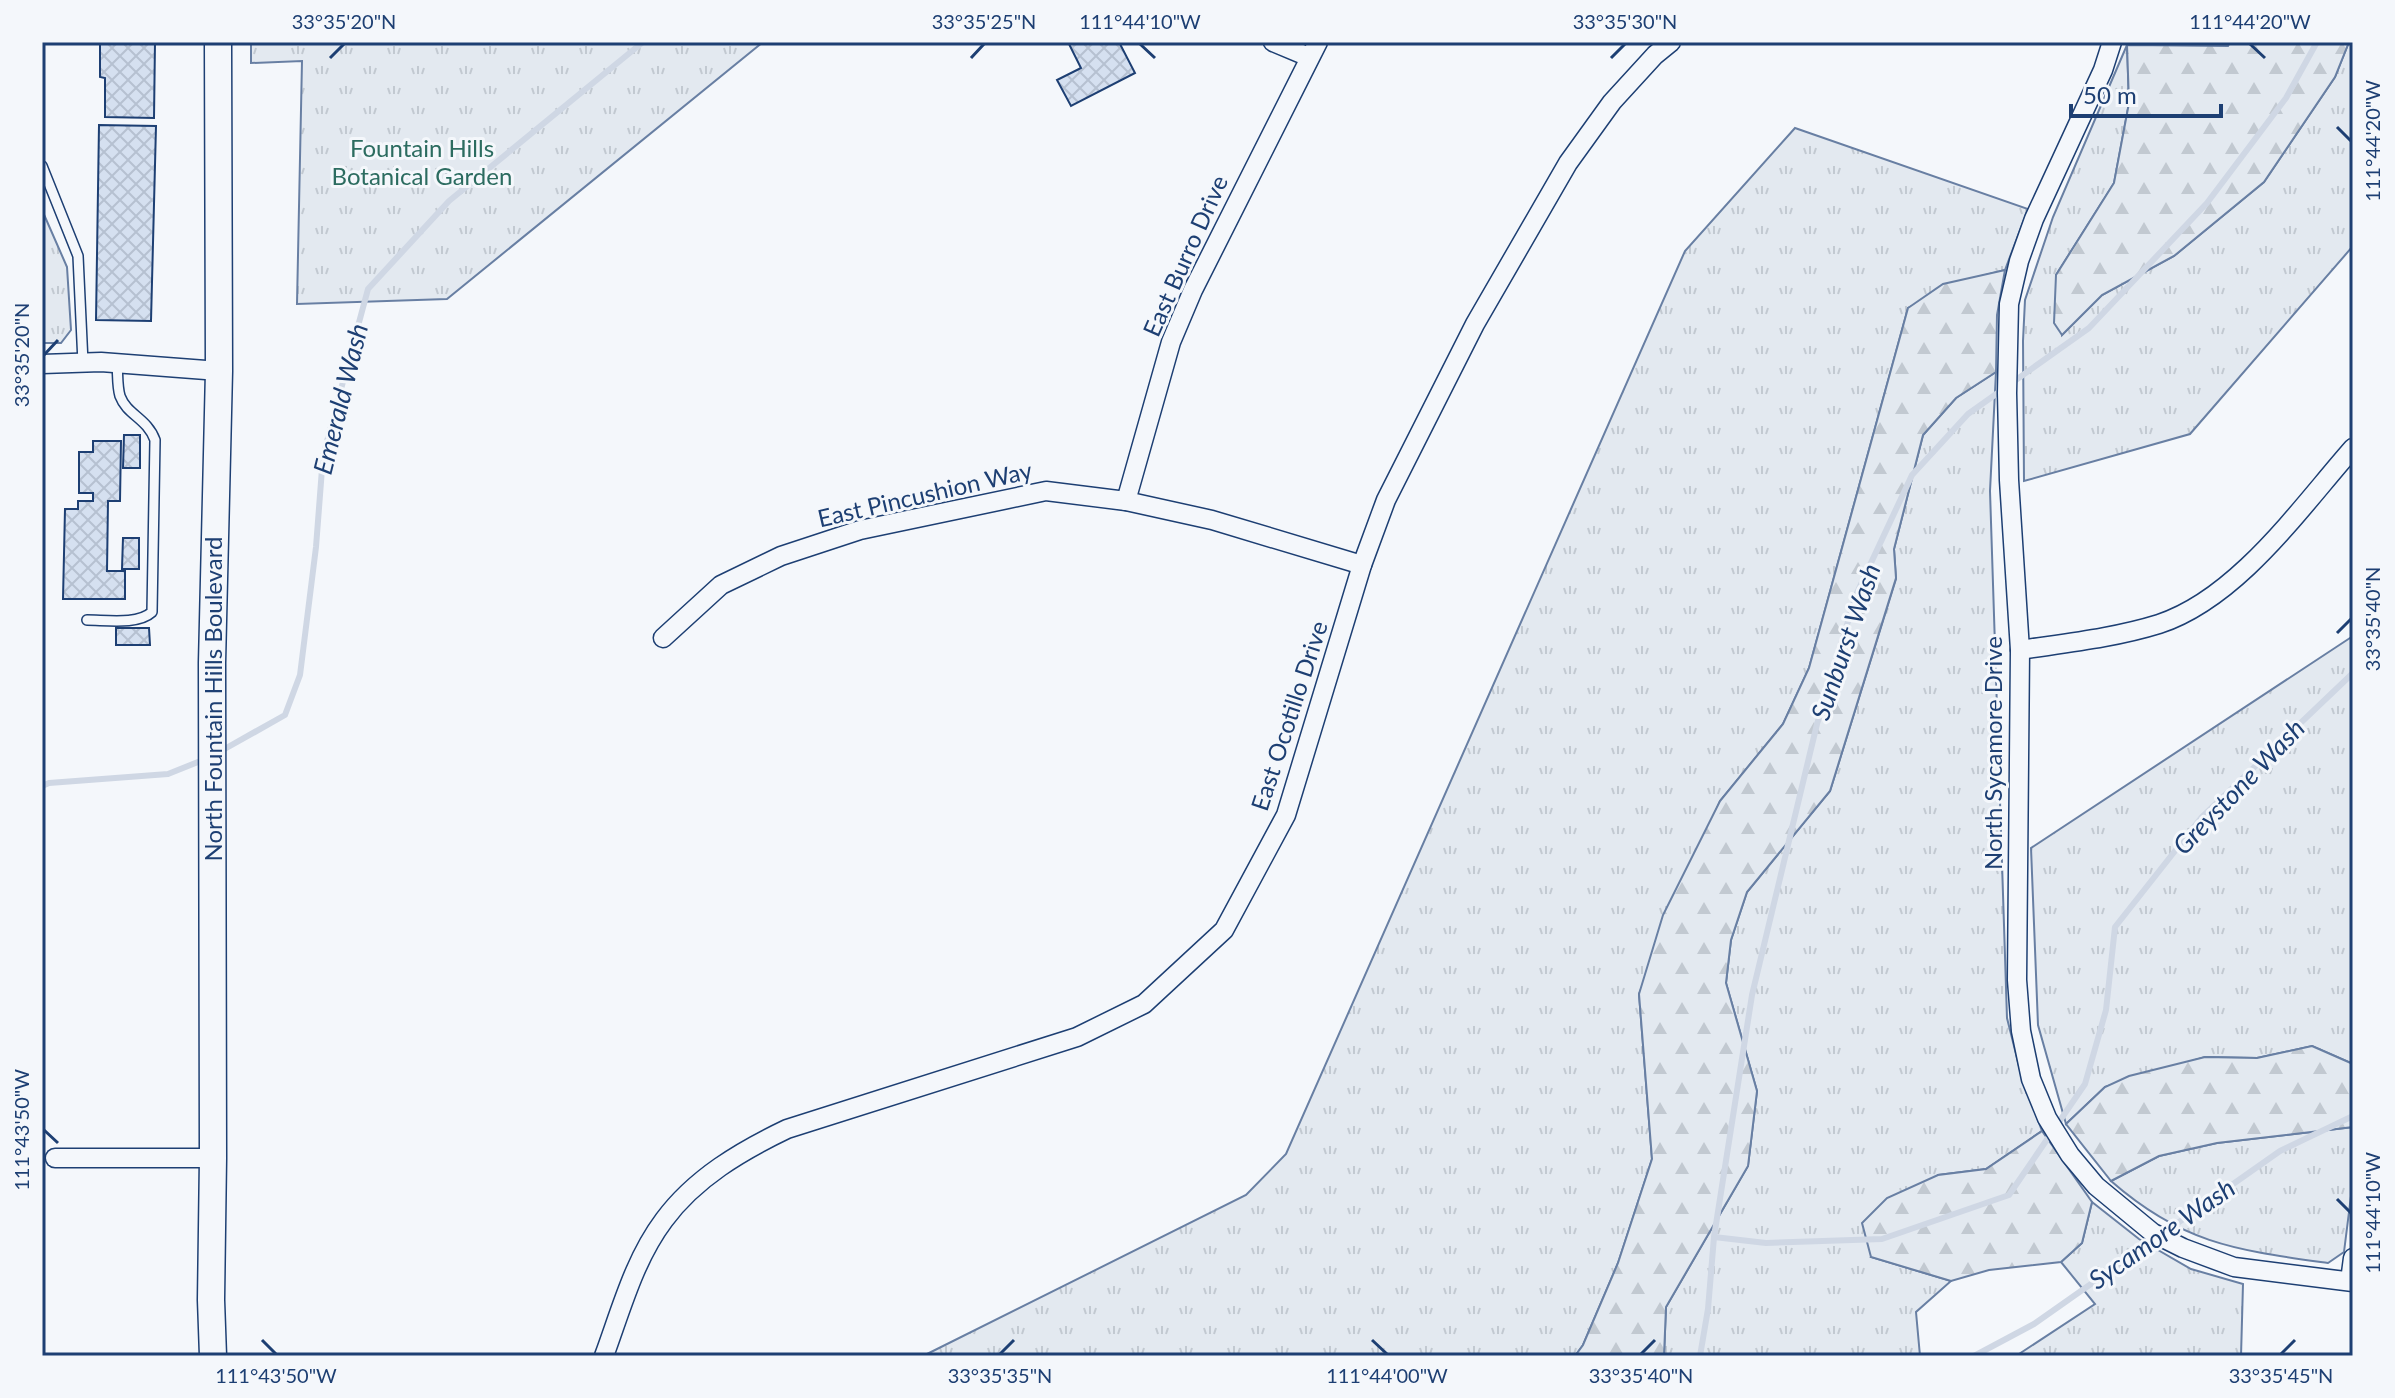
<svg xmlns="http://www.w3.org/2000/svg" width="2395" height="1398" viewBox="0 0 2395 1398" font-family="Lato,sans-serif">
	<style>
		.grass { fill: url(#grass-tufts); stroke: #687fa3; stroke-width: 2 }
		.forest { fill: url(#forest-firs); stroke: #687fa3; stroke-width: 2 }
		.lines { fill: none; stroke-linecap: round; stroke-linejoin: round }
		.stream { stroke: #cfd7e4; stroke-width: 6 }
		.building { fill: url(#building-cross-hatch); stroke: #1d3f73; stroke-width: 2 }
		.lane-casing { stroke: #1d3f73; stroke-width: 12 }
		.street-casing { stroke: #1d3f73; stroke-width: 21 }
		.secondary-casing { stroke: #1d3f73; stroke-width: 29 }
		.lane { stroke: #f4f7fb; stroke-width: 9 }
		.street { stroke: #f4f7fb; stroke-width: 18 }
		.secondary { stroke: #f4f7fb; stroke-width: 26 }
		.ticks { fill: none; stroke: #1d3f73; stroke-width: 3 }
		.labels { text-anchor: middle; stroke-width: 6; stroke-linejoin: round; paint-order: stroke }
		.park-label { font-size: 24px; fill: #2c6c60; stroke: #f4f7fb }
		.street-label { font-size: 24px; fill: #1d3f73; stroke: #f4f7fb }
		.water-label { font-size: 26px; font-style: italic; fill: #1d3f73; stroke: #f4f7fb }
		.neatline { fill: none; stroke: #1d3f73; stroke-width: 3 }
		.ticks-label { font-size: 20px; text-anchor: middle; fill: #1d3f73 }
	</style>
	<defs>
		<pattern id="grass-tufts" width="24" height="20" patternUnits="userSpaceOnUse" patternTransform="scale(2)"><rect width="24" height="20" fill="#e3e9f0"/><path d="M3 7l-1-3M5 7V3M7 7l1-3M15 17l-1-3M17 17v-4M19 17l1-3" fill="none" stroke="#c2c9d1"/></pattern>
		<pattern id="forest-firs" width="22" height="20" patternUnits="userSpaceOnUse" patternTransform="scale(2)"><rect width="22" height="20" fill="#e3e9f0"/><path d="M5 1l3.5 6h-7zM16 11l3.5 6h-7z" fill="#c2c9d1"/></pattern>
		<pattern id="building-cross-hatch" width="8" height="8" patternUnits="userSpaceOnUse" patternTransform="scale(2)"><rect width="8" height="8" fill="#d5e0f0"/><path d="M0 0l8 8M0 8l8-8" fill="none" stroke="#b6c1d1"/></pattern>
	</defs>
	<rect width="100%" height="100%" fill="#f4f7fb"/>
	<!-- grass -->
	<g class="grass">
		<path d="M251,42H763L447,299L297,304L302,61L251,63Z"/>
		<path d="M2349,42H2353V246L2190,434L2024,481L2023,341L2025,300L2053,217L2127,45L2129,103L2114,183L2056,275L2062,335L2102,295L2174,256L2264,182L2335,77Z"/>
		<path d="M1795,128L2028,209L2005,270L1974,278L1908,308L1809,668L1783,724L1720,801L1639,994L1652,1159L1618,1263L1583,1345L1575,1356H923L1246,1195L1286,1154L1685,251Z"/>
		<path d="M42,210L67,267L71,330L61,343H42Z"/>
		<path d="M1996,372L1990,491L2007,1018L2021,1074L2042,1131L1986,1169L1938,1175L1871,1257L1951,1281L1916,1312L1920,1356H1664L1666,1307L1748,1166L1757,1091L1726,983L1731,940L1747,892L1830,791L1896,579L1894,549L1923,435L1956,398Z"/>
		<path d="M2353,636V1064L2312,1046L2257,1058L2205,1057L2105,1087L2066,1124L2038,1025L2031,848Z"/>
		<path d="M2353,1127V1180L2344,1252L2328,1263C2236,1250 2183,1244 2111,1181L2159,1156L2217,1143Z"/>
		<path d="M2092,1202L2139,1239L2191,1269L2243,1284L2241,1356H2016L2095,1304L2061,1262L2082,1243Z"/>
	</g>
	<!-- forest -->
	<g class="forest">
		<path d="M2230,42H2349L2335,77L2264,182L2174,256L2102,295L2062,335L2054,323L2056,275L2114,183L2129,103L2127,45L2228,46Z"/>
		<path d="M2005,270L1997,315L1996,372L1956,398L1923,435L1894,549L1896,578L1830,791L1747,892L1731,940L1726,983L1757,1091L1748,1166L1666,1307L1664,1356H1575L1583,1345L1618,1263L1652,1159L1639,994L1663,915L1720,801L1783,724L1809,668L1908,308L1943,284Z"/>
		<path d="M2312,1046L2353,1064V1127L2217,1143L2159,1156L2111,1181L2066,1124L2105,1087L2129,1076L2205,1057L2257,1058Z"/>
		<path d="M2042,1131L2092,1202L2082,1243L2061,1262L1989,1270L1951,1281L1871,1257L1862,1223L1887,1198L1938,1175L1986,1169Z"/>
	</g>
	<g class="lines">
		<!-- stream -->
		<g class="stream">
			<path d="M221,751L285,715L300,675L316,547L323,456L368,289L449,201L643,42"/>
			<path d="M42,786L49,783L168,774L203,760"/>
			<path d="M1714,1237L1766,1243L1882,1239L2009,1195L2085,1084L2106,1010L2115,927L2201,818L2353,673"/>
			<path d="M1700,1356L1708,1309L1714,1237L1752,995L1817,724L1856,595L1912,475L1968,414L2089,328L2207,203L2286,98L2317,42"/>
			<path d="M1776,1356H1828"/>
			<path d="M1974,1356L2034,1324L2280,1151L2353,1116"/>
		</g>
	</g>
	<!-- building -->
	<g class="building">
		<path d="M100,42H155L154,118L105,117V78L100,77Z"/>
		<path d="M1068,42H1119L1135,73L1071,106L1057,80L1081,68Z"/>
		<path d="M99,125L156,126L151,321L96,320Z"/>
		<path d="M124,435H140V468H123Z"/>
		<path d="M93,441H121L120,501H108L107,571H125V599H63L65,509H78V501H93V493H79V452H93Z"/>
		<path d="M123,538H139V569H122Z"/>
		<path d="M116,628H149L150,645H116Z"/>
	</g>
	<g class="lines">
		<defs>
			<g id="lane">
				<path d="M42,166L78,256L83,363"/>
				<path d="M87,620C106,620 138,625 152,612L155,440C147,418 127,415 120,396C117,386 118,374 117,364"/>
			</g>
			<g id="street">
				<path d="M1273,42L1309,57"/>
				<path d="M2112,42L2103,70L2034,219L2019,261L2009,304L2007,393L2009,480L2020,650L2017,980L2021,1031L2031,1079L2047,1118L2070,1155L2096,1186L2153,1233L2183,1248L2234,1267L2353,1282"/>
				<path d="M42,364L101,362L219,371"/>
				<path d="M1126,501L1171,342L1193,290L1318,42"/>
				<path d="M663,638L721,585L781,556L860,530L1046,491L1126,501L1212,520L1362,565"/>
				<path d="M2020,650C2066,643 2114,638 2159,624C2238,598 2300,508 2353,448"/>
				<path d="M55,1158H213"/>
				<path d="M2350,1281L2353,1258"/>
				<path d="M604,1356C621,1310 634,1260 664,1220C695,1178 741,1151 787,1129L1077,1037L1144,1004L1224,930L1286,815L1362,565L1386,500L1475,324L1568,163L1612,102L1655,55L1671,42"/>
			</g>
			<path id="secondary" d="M213,1356L211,1300L213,1158L212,663L219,371L218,42"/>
		</defs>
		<!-- lane casing -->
		<use href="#lane" class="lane-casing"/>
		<!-- street casing -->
		<use href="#street" class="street-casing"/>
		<!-- secondary casing -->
		<use href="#secondary" class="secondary-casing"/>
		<!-- lane -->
		<use href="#lane" class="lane"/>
		<!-- street -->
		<use href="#street" class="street"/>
		<!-- secondary -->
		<use href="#secondary" class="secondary"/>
	</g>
	<!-- ticks -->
	<path class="ticks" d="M1140,44L1155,58M2250,44L2265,58M330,58L344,44M971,58L984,44M1611,58L1625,44M2337,127L2351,141M44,355L58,340M2337,633L2351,619M44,1130L58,1143M2337,1199L2351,1213M262,1340L276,1354M1372,1340L1387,1354M1000,1354L1014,1340M1641,1354L1655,1340M2281,1354L2295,1340"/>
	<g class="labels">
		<!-- park labels -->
		<g class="park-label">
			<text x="422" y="157">Fountain Hills<tspan x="422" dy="28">Botanical Garden</tspan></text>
		</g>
		<!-- street labels -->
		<g class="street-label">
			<text transform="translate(1186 256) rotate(-66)" y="8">East Burro Drive</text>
			<text transform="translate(925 495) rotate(-13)" y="8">East Pincushion Way</text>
			<text transform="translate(214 699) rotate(-90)" y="8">North Fountain Hills Boulevard</text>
			<text transform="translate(1290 716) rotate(-72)" y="8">East Ocotillo Drive</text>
			<text transform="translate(1994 753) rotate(-90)" y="8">North Sycamore Drive</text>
		</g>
		<!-- water labels -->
		<g class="water-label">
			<text transform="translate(341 399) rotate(-76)" y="9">Emerald Wash</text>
			<text transform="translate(1846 642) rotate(-71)" y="9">Sunburst Wash</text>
			<text transform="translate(2239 787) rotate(-46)" y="9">Greystone Wash</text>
			<text transform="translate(2162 1234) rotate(-35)" y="9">Sycamore Wash</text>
		</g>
	</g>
	<!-- border -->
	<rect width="2395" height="1398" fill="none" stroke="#f4f7fb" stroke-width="88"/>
	<!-- scale -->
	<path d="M2071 104v12h150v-12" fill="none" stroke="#1d3f73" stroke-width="4"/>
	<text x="2083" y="104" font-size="24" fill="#1d3f73" stroke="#f4f7fb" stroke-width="6" paint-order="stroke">50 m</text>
	<rect x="44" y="44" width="2307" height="1310" class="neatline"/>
	<g class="ticks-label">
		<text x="344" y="29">33°35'20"N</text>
		<text x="984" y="29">33°35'25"N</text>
		<text x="1140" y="29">111°44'10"W</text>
		<text x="1625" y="29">33°35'30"N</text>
		<text x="2250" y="29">111°44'20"W</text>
		<text transform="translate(2373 141) rotate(-90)" y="7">111°44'20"W</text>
		<text transform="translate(22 355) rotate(-90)" y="7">33°35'20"N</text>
		<text transform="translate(2373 619) rotate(-90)" y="7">33°35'40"N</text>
		<text transform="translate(22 1130) rotate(-90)" y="7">111°43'50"W</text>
		<text transform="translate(2373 1213) rotate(-90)" y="7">111°44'10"W</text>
		<text x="276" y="1383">111°43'50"W</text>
		<text x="1000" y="1383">33°35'35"N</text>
		<text x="1387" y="1383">111°44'00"W</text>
		<text x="1641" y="1383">33°35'40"N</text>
		<text x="2281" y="1383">33°35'45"N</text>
	</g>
</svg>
